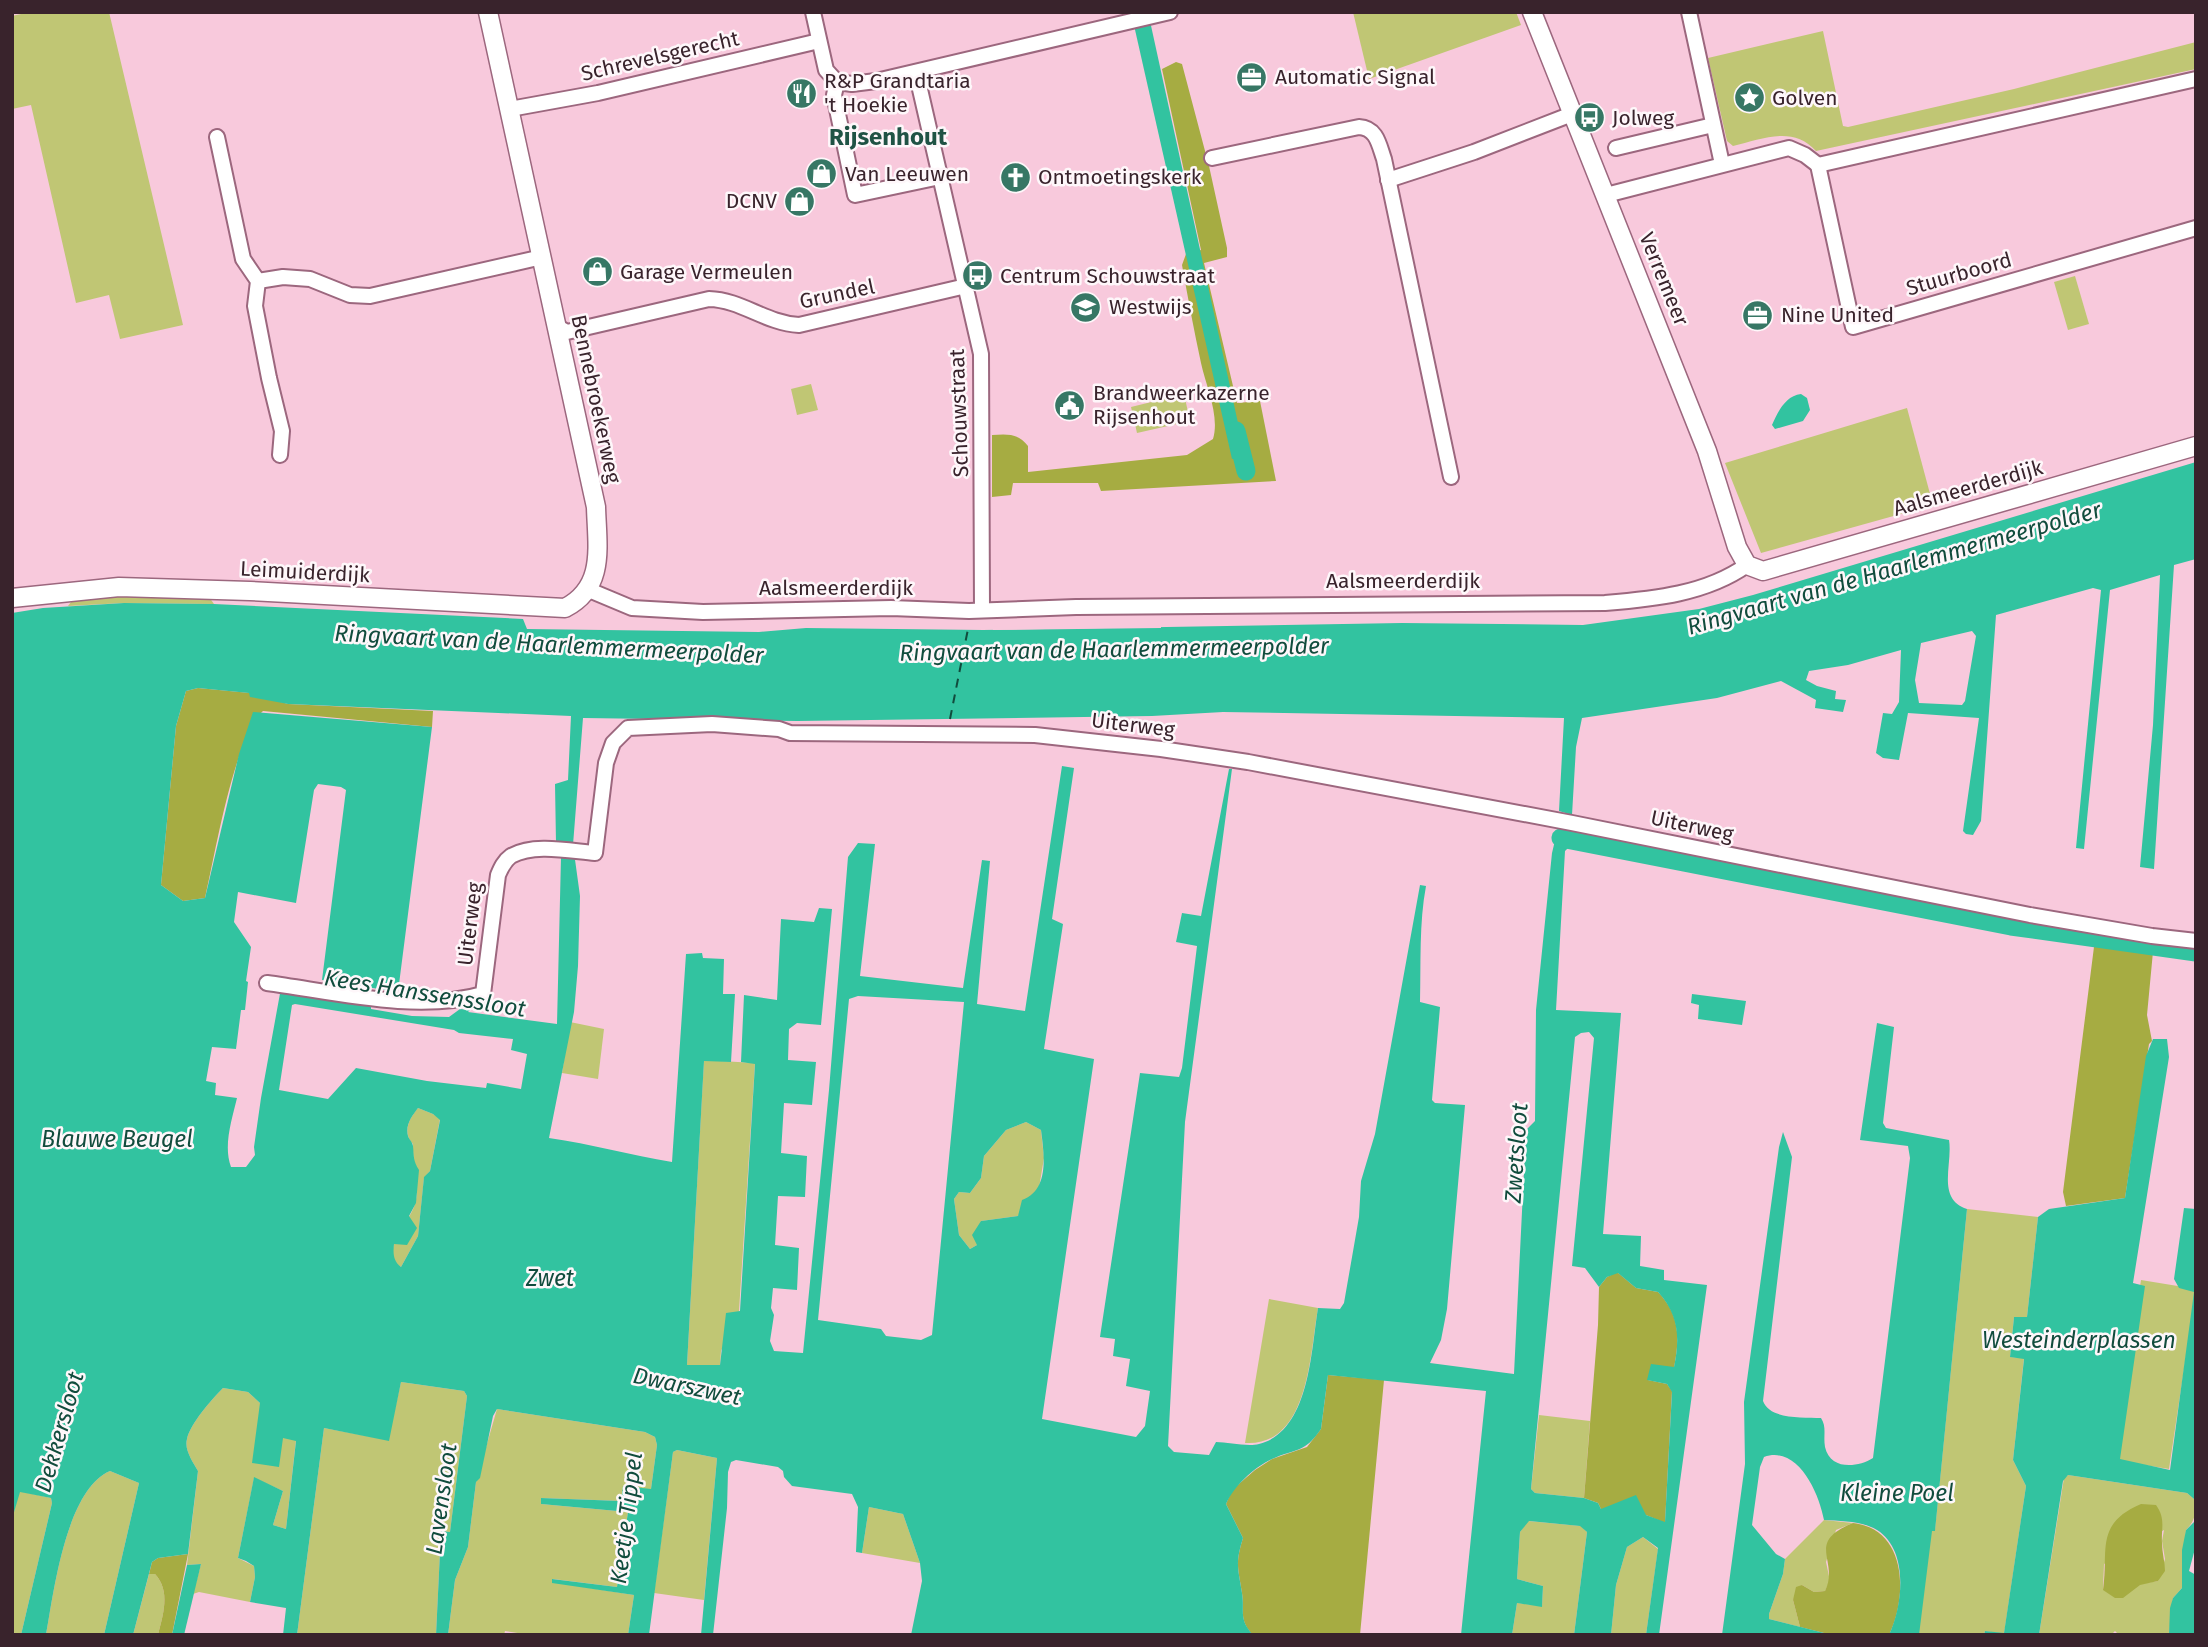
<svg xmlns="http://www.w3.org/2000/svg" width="2208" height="1647" viewBox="0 0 2208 1647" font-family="'Fira Sans',sans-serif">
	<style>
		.green { fill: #c0c674; fill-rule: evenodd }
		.forest { fill: #a6ac42 }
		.water { fill: #32c3a0; fill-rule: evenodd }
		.pier { fill: #f8c9dc }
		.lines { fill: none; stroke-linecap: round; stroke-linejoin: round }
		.canal { stroke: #32c3a0; stroke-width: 19 }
		.ferry { stroke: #114c3d; stroke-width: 2; stroke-dasharray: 9 7; stroke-linecap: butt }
		.minor-casing { stroke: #9c677e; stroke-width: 18 }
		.tertiary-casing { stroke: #9c677e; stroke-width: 21 }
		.minor { stroke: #fff; stroke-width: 14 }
		.tertiary { stroke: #fff; stroke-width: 18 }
		.labels { text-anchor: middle; stroke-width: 5; stroke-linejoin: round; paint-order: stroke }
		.street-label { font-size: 21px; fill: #39232c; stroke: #fef7fa }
		.poi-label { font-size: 21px; fill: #39232c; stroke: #fef7fa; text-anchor: start }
		.water-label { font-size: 23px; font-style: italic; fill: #114c3d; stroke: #fef7fa }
		.quarter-label { font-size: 24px; font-weight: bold; fill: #205345; stroke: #fef7fa }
	</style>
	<rect width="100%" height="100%" fill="#f8c9dc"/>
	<!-- green -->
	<g class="green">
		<path d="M30,12H109L183,325L120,339L109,295L76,303L31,105L12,109V16Z"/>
		<path d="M1353,12H1516L1521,25L1369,79Z"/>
		<path d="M1823,31L1843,126L1848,127L2014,89L2196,42V69L1816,151C1793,125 1762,139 1733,146L1727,141L1708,58Z"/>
		<path d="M2075,276L2089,324L2068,330L2054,282Z"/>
		<path d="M811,384L818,410L797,415L791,389Z"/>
		<path d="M1184,394L1190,421L1137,433L1131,407Z"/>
		<path d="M1907,408L1933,505L1761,553L1725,463Z"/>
		<path d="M130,595L209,597L214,604L124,603L68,606L74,598Z"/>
		<path d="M570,1022L604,1029L598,1079L562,1073Z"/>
		<path d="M704,1060L755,1063L739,1311L721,1351L720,1366L687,1365Z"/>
		<path d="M418,1108L433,1114L440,1119L430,1171L424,1178L418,1236L401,1267C378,1251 410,1222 415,1204C421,1185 412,1163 413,1144C402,1132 409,1119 418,1108Z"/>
		<path d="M1026,1122L1041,1130L1044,1158L1039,1188L1018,1216L981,1221L977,1245L970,1249L959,1235L954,1199L959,1192L970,1193L981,1178L984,1156L1006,1130Z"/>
		<path d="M1967,1209L2038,1217L2027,1317H2014L2010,1357L2024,1358L2013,1460L2026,1486L2004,1634L1985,1631L1984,1635H1917L1929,1530H1935Z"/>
		<path d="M2141,1280L2196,1289L2169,1469L2114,1460Z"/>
		<path d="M1269,1299L1318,1308C1310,1353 1309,1447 1245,1443Z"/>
		<path d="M401,1382L464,1391L467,1396L450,1532L441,1531L436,1635H297L324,1428L388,1440Z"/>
		<path d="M223,1388L248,1392L260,1403L283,1437L296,1440L286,1529L273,1525L283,1491L254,1478L238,1558L254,1566L255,1577L250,1602L199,1592L193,1594L201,1564L187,1565L198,1471C193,1462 184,1450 187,1439C190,1424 212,1399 223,1388Z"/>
		<path d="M497,1409L645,1432L655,1437L657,1445L651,1489L622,1501L541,1498V1504L628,1512L617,1587L553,1579L552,1582L634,1595L628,1635H530L505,1631L504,1635H448L455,1580L468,1547L476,1482Z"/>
		<path d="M1539,1415L1590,1421L1584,1498L1535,1493L1531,1489Z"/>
		<path d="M677,1450L717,1458L704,1600L654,1593L673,1452Z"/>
		<path d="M110,1471L139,1483L104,1635H46C54,1591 66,1490 110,1471Z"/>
		<path d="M2068,1475L2187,1493L2194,1499C2197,1512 2195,1521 2186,1530L2182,1588L2173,1598L2169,1635H2119L2115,1631L2111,1635H2039L2064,1478ZM2164,1530L2162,1541L2165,1559L2158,1581L2103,1590L2104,1564Z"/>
		<path d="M19,1491L51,1498L52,1503L21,1635H12V1519Z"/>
		<path d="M869,1507L903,1514L920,1563L862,1553Z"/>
		<path d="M1824,1520L1853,1523L1836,1530L1826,1562L1830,1581L1825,1591L1814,1592L1802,1585L1793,1600L1800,1627L1769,1619V1614L1783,1574L1785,1559Z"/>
		<path d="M1528,1521L1581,1526L1587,1532L1574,1635H1512L1517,1603L1542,1606L1543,1586L1517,1579L1520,1532Z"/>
		<path d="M1643,1537L1658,1549L1646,1635H1611L1616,1585L1627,1547Z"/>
		<path d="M149,1574H155C171,1591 163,1615 158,1635H133Z"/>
	</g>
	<!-- forest -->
	<g class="forest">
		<path d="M1176,62L1182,64L1209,166L1227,248V257L1204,263L1237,403L1260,401L1276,481L1101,491L1098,483H1013L1011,495L992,497V435C1007,434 1018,433 1028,446V472L1187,455L1213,439C1220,416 1206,386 1201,363C1194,331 1188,298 1182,265L1186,254L1201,250L1162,69Z"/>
		<path d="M198,688L250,693L288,704L433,711L432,727L263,711C234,738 215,855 205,898L183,901L161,885L176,726L186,691Z"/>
		<path d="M2096,931L2154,941L2147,1015L2152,1041L2149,1044L2125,1198L2066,1206L2063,1192Z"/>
		<path d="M1617,1272L1636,1288L1658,1292C1680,1315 1680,1338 1674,1368L1648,1380L1667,1384L1672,1391L1665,1523L1646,1515L1601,1509L1598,1503L1584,1498L1598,1325L1599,1287L1607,1277Z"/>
		<path d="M1328,1375L1384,1380L1360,1635H1253C1238,1619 1245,1612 1242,1593C1238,1567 1235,1564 1243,1538L1226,1504L1232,1490L1255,1470L1272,1459L1307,1447L1321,1429Z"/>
		<path d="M2141,1504L2156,1505C2166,1519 2161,1528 2162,1543C2162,1553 2165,1562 2165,1571L2158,1581L2140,1585L2123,1598H2115L2103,1590C2109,1551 2094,1524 2141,1504Z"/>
		<path d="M1853,1523C1907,1529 1908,1596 1889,1635H1832L1800,1627L1793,1600L1796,1587L1802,1585L1814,1592L1825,1591C1840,1560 1804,1543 1853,1523Z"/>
		<path d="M188,1554L172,1635H158C163,1615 171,1591 155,1574H149L152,1562L158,1558Z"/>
	</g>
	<!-- water -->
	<g class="water">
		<path d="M1131,12H1148L1245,455L1232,459Z"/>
		<path d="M1801,394L1807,398L1810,410L1803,421L1775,429L1772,425C1778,412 1785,396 1801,394Z"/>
		<path d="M2196,462V559L2174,565L2154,869L2140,867L2153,725L2160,575L2110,590L2084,849L2076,848L2101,590L2093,588L1996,615L1981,821L1973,835L1966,834L1963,831L1979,718L1908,713L1899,760L1883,758L1876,753L1883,713L1892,714L1899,702L1901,650L1848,665L1809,671L1806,680L1817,686L1836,691L1835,699L1846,700L1843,712L1815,708L1816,700L1781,681L1717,698L1582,718L1576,747L1572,815L1559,811L1564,718L1223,712L1152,716L797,721L583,718L573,845L580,896L578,966L574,1012L549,1138C591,1144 631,1155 672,1162L686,954L702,953L703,958L724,959L723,994H735L731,1062L704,1061L687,1365H720L726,1313L740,1311L755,1064L741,1062L744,995L777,1000L781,919L814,922L819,908L832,909L821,1025L797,1023L789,1029L788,1060L816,1062L812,1105L784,1103L781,1153L807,1156L805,1197L778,1196L775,1245L799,1248L797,1290L773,1288L771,1308L774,1315L770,1341L774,1351L803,1353L829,1090L848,857L858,843L875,844L860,976L963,988L982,860L990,861L977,1004L1025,1011L1062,766L1074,768L1052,919L1063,924L1044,1049L1094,1059L1042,1419L1136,1437L1145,1426L1150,1391L1126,1386L1130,1359L1113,1356L1115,1339L1100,1337L1140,1073L1179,1077L1182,1068L1197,946L1176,942L1182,913L1201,916L1229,769H1232L1185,1122L1168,1446L1174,1452L1209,1455L1216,1442C1228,1442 1247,1447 1259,1444C1310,1431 1311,1350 1318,1308L1340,1309L1344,1303L1359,1217L1361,1181L1375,1134L1420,885L1426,886C1419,923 1421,963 1420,1002L1440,1007L1432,1100L1435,1103L1465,1105L1447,1309L1441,1340L1430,1363L1514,1374L1526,1130L1535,1121L1536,1010L1552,853L1558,828L1573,831L1572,844L1565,851L1556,1010L1621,1013L1603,1234L1641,1236L1640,1266L1664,1270V1280L1707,1285L1659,1635H1646L1658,1548L1643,1537L1627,1547L1616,1585L1611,1635H1574L1587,1532L1580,1526L1529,1521L1520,1532L1517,1579L1543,1586L1542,1607L1517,1603L1512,1635H1461L1486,1391L1328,1375L1321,1429C1304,1454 1296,1448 1272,1459C1253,1468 1234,1486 1226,1504L1243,1538C1235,1564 1238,1567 1242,1593C1245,1612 1238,1618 1253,1635H911L922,1581L920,1563L903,1514L869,1507L862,1553L856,1552L858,1507L852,1494L792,1486L784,1477L783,1471L778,1467L736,1460L731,1462L728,1472L727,1508L713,1635H701L717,1458L677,1450L673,1452L649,1635H628L634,1595L552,1583V1579L617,1587L628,1512L541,1504V1498L621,1501L623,1486L651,1489L657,1445L655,1437L645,1432L497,1409L493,1416L480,1478L476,1482L468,1547L455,1580L448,1635H436L441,1531L450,1532L467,1396L464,1391L401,1382L389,1441L324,1428L297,1635H283L286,1608L250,1602L255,1577L254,1566L246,1561L238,1558L254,1477L283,1491L273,1525L286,1529L296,1441L283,1438L279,1467L252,1463L260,1403L248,1392L223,1388C212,1399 190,1424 187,1439C184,1450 193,1462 198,1471L188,1554L158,1558L152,1562L133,1635H104L139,1483L110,1471C66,1490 54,1591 46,1635H21L52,1503L51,1498L20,1492L12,1519V613L43,608L124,603L214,604L523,619L527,629L759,632L806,628L983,630L1402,623L1583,625L1699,609L1753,595ZM1972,631L1976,636L1965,701L1962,705L1919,703L1915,680L1921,643ZM198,688L249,693L250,697L288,704L571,716L568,780L555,784L556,843H560L561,857L557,1024L468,1012L470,1010L460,1009L449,1017L412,1016L371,1009V1001L281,988L261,1098L254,1147L255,1155L246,1167H231C223,1146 232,1119 237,1098L215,1095L216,1083L206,1081L212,1047L236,1049L241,1010H245L248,982L246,981L251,947L234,922L238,892L296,903L314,790L318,784L341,787L346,790L322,980L398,992L432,727L253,712L239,754L205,898L183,901L161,885L176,726L186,691ZM858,996L964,1002L932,1335L921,1340L886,1336L881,1329L818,1320L849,999ZM295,1004L454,1030L459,1033L513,1039L511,1050L527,1054L521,1089L487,1083L486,1088L427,1081L356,1068L328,1099L279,1090L292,1005ZM1589,1032L1594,1038L1572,1266L1585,1268L1599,1287L1607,1277L1618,1273L1636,1288L1658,1292C1679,1315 1680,1338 1674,1367L1651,1364L1647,1380L1667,1384L1672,1392L1665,1522L1646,1515L1636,1495L1601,1509L1598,1503L1584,1498L1535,1493L1531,1489L1575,1037L1581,1033ZM418,1108L433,1114L440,1120L430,1171L424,1177L418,1236L401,1267C393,1261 393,1253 394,1244L407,1245L417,1228L409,1216L416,1203L419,1170C413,1161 414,1156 413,1146C412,1141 410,1141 408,1136C405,1125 412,1116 418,1108ZM1026,1122L1041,1130C1044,1154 1050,1190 1022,1200L1018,1216L981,1221L972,1235L977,1245L970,1249L959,1235L954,1199L959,1192L970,1193L981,1178L984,1156L1006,1130Z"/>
		<path d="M1692,994L1746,1001L1742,1025L1698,1019L1699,1005L1691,1003Z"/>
		<path d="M1877,1023L1894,1027L1883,1123L1886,1128L1949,1140C1953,1164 1936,1199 1967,1209L1935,1531H1932L1919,1635H1889C1903,1605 1909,1550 1877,1530C1862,1521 1841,1521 1824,1520C1819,1493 1798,1445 1764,1457L1760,1467L1752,1525L1776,1554L1785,1559L1783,1574L1769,1614V1619L1832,1635H1722L1745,1464L1744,1402L1779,1147L1783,1132L1792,1157L1763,1401C1770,1420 1803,1417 1821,1418C1827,1427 1823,1436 1825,1447C1830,1470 1857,1468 1873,1458L1910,1158L1908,1146L1860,1140Z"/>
		<path d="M2153,1039H2167L2169,1057L2133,1283L2145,1286L2120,1459L2170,1470L2194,1292L2179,1288L2174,1279L2184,1208L2196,1209V1506L2194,1499L2187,1493L2068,1475L2063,1481L2039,1635H1984L1985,1631L2004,1633L2026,1486L2013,1460L2024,1359L2010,1357L2014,1317H2027L2038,1217L2049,1209L2125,1198L2146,1056Z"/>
		<path d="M2196,1509V1545L2189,1571L2196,1575V1635H2169L2170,1608L2173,1598L2182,1588V1550L2186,1530L2194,1522Z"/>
		<path d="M201,1564L184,1635H172L187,1565Z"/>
	</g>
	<!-- pier -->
	<path class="pier" d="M1161,624V628L993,630L992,627Z"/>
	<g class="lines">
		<!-- canal -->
		<g class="canal">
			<path d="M1236,431L1246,471"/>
			<path d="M1561,838L2011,926L2196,952"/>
		</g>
		<!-- ferry -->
		<path class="ferry" d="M950,719L968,629"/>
		<defs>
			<g id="minor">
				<path d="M813,12L826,70L837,82"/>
				<path d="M1689,12L1722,164"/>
				<path d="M916,72L981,354L982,610"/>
				<path d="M837,82L852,84L876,81L1170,12"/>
				<path d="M837,82L834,95L855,195L940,177"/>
				<path d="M510,109L598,93L819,41"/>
				<path d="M217,137L243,259L258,281L255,306L269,378L282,431L280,455"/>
				<path d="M1616,148L1713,125"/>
				<path d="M1212,158L1359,127C1377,128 1379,145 1384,159L1451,477"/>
				<path d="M1818,165L1853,327L2196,228"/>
				<path d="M1388,180L1474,152L1572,114"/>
				<path d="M1606,195L1789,148L1805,155L1818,165L2196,79"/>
				<path d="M258,281L283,277L310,279L350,295L370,296L542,257"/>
				<path d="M558,327L567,332L709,299C742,300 765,323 799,325L966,286"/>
				<path d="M589,590L632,608L703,612L891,608L969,611L1076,607L1605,603C1654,599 1706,594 1747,565"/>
				<path d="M267,983C334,992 418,1013 483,994L498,875C501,868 504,861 511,856C534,843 570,851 595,853L606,763L613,743L628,728L712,724L779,729L790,733L1035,735L1161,749L1248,762L1572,823L2030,915L2152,936L2196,941"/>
			</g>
			<g id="tertiary">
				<path d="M1532,12L1707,451L1737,547L1747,565L1763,571L2196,446"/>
				<path d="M12,598L119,587L250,591L565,608C606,587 597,546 596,507L488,12"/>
			</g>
		</defs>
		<!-- minor casing -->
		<use href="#minor" class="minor-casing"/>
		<!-- tertiary casing -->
		<use href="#tertiary" class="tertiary-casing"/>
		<!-- minor -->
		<use href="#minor" class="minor"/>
		<!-- tertiary -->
		<use href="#tertiary" class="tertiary"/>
	</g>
	<!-- icons -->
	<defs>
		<symbol id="office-disc" viewBox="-11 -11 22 22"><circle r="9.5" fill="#377765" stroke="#fef7fa"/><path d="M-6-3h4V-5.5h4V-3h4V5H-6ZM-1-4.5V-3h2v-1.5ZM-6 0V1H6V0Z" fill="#fff"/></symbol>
		<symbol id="restaurant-disc" viewBox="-11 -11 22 22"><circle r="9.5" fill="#377765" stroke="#fef7fa"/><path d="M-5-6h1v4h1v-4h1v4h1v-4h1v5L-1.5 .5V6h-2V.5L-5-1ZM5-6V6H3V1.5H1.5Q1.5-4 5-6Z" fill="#fff"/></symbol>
		<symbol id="sight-disc" viewBox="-11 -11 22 22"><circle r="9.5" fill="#377765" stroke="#fef7fa"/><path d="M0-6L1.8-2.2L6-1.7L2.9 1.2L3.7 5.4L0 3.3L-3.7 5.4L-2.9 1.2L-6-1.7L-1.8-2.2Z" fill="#fff"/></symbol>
		<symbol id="bus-disc" viewBox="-11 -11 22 22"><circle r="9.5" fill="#377765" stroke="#fef7fa"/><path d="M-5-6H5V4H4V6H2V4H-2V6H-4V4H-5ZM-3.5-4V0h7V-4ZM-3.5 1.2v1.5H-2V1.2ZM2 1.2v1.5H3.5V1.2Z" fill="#fff"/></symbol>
		<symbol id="shop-disc" viewBox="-11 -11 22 22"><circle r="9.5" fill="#377765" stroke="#fef7fa"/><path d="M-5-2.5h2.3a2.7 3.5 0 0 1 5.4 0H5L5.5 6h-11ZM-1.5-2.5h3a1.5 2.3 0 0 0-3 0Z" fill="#fff"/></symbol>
		<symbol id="church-disc" viewBox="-11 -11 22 22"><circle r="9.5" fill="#377765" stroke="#fef7fa"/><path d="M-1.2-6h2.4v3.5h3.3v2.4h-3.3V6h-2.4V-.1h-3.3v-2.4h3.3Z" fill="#fff"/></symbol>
		<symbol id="school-disc" viewBox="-11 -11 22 22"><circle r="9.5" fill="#377765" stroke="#fef7fa"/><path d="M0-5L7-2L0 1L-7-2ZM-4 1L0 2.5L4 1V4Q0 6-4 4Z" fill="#fff"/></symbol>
		<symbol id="civic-disc" viewBox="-11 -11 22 22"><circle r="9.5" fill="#377765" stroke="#fef7fa"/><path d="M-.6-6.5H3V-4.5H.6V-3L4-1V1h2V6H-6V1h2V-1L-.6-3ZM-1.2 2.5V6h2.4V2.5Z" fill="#fff"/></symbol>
	</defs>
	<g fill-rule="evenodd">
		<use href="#office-disc" x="1234" y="60" width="35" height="35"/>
		<use href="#restaurant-disc" x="784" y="76" width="35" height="35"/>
		<use href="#sight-disc" x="1732" y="80" width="35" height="35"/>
		<use href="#bus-disc" x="1572" y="100" width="35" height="35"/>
		<use href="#shop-disc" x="804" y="156" width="35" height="35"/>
		<use href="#church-disc" x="998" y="160" width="35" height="35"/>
		<use href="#shop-disc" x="782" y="184" width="35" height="35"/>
		<use href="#shop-disc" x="580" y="254" width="35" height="35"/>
		<use href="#bus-disc" x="960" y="258" width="35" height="35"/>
		<use href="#school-disc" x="1068" y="290" width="35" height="35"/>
		<use href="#office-disc" x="1740" y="298" width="35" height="35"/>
		<use href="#civic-disc" x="1052" y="388" width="35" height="35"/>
	</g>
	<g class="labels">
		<!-- street labels -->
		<g class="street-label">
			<text transform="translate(660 56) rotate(-13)" y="7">Schrevelsgerecht</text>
			<text transform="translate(1959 274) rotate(-16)" y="7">Stuurboord</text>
			<text transform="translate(1664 279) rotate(68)" y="7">Verremeer</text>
			<text transform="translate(837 294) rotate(-12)" y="7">Grundel</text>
			<text transform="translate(596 399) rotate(78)" y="7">Bennebroekerweg</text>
			<text transform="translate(959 413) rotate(-92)" y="7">Schouwstraat</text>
			<text transform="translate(1968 488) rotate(-16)" y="7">Aalsmeerderdijk</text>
			<text transform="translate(305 572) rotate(3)" y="7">Leimuiderdijk</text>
			<text x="1403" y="588">Aalsmeerderdijk</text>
			<text x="836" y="595">Aalsmeerderdijk</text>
			<text transform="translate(1133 725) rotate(7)" y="7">Uiterweg</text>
			<text transform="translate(1692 826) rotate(12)" y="7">Uiterweg</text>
			<text transform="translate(470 924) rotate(-83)" y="7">Uiterweg</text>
		</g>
		<!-- poi labels -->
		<g class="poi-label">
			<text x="1275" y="84">Automatic Signal</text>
			<text x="824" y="88">R&amp;P Grandtaria<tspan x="824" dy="24">'t Hoekie</tspan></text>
			<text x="1772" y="105">Golven</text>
			<text x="1612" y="125">Jolweg</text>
			<text x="845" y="181">Van Leeuwen</text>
			<text x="1038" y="184">Ontmoetingskerk</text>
			<text x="777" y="208" text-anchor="end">DCNV</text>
			<text x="620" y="279">Garage Vermeulen</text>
			<text x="1000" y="283">Centrum Schouwstraat</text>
			<text x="1109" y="314">Westwijs</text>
			<text x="1781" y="322">Nine United</text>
			<text x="1093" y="400">Brandweerkazerne<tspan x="1093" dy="24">Rijsenhout</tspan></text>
		</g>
		<!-- water labels -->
		<g class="water-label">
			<text transform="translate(1894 568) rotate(-16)" y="8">Ringvaart van de Haarlemmermeerpolder</text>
			<text transform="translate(549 644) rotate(3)" y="8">Ringvaart van de Haarlemmermeerpolder</text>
			<text transform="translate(1114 649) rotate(-1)" y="8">Ringvaart van de Haarlemmermeerpolder</text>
			<text transform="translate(425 993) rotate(9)" y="8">Kees Hanssenssloot</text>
			<text x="117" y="1147">Blauwe Beugel</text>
			<text transform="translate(1516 1153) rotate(-86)" y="8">Zwetsloot</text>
			<text x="550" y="1286">Zwet</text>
			<text x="2079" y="1348">Westeinderplassen</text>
			<text transform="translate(687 1386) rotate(12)" y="8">Dwarszwet</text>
			<text transform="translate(59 1432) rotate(-74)" y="8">Dekkersloot</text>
			<text x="1897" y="1501">Kleine Poel</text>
			<text transform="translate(441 1499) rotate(-82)" y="8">Lavensloot</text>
			<text transform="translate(626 1518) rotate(-83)" y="8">Keetje Tippel</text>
		</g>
		<!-- quarter labels -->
		<g class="quarter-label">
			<text x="888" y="145">Rijsenhout</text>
		</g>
	</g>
	<!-- border -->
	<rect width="2208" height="1647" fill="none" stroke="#39232c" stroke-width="28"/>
</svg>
